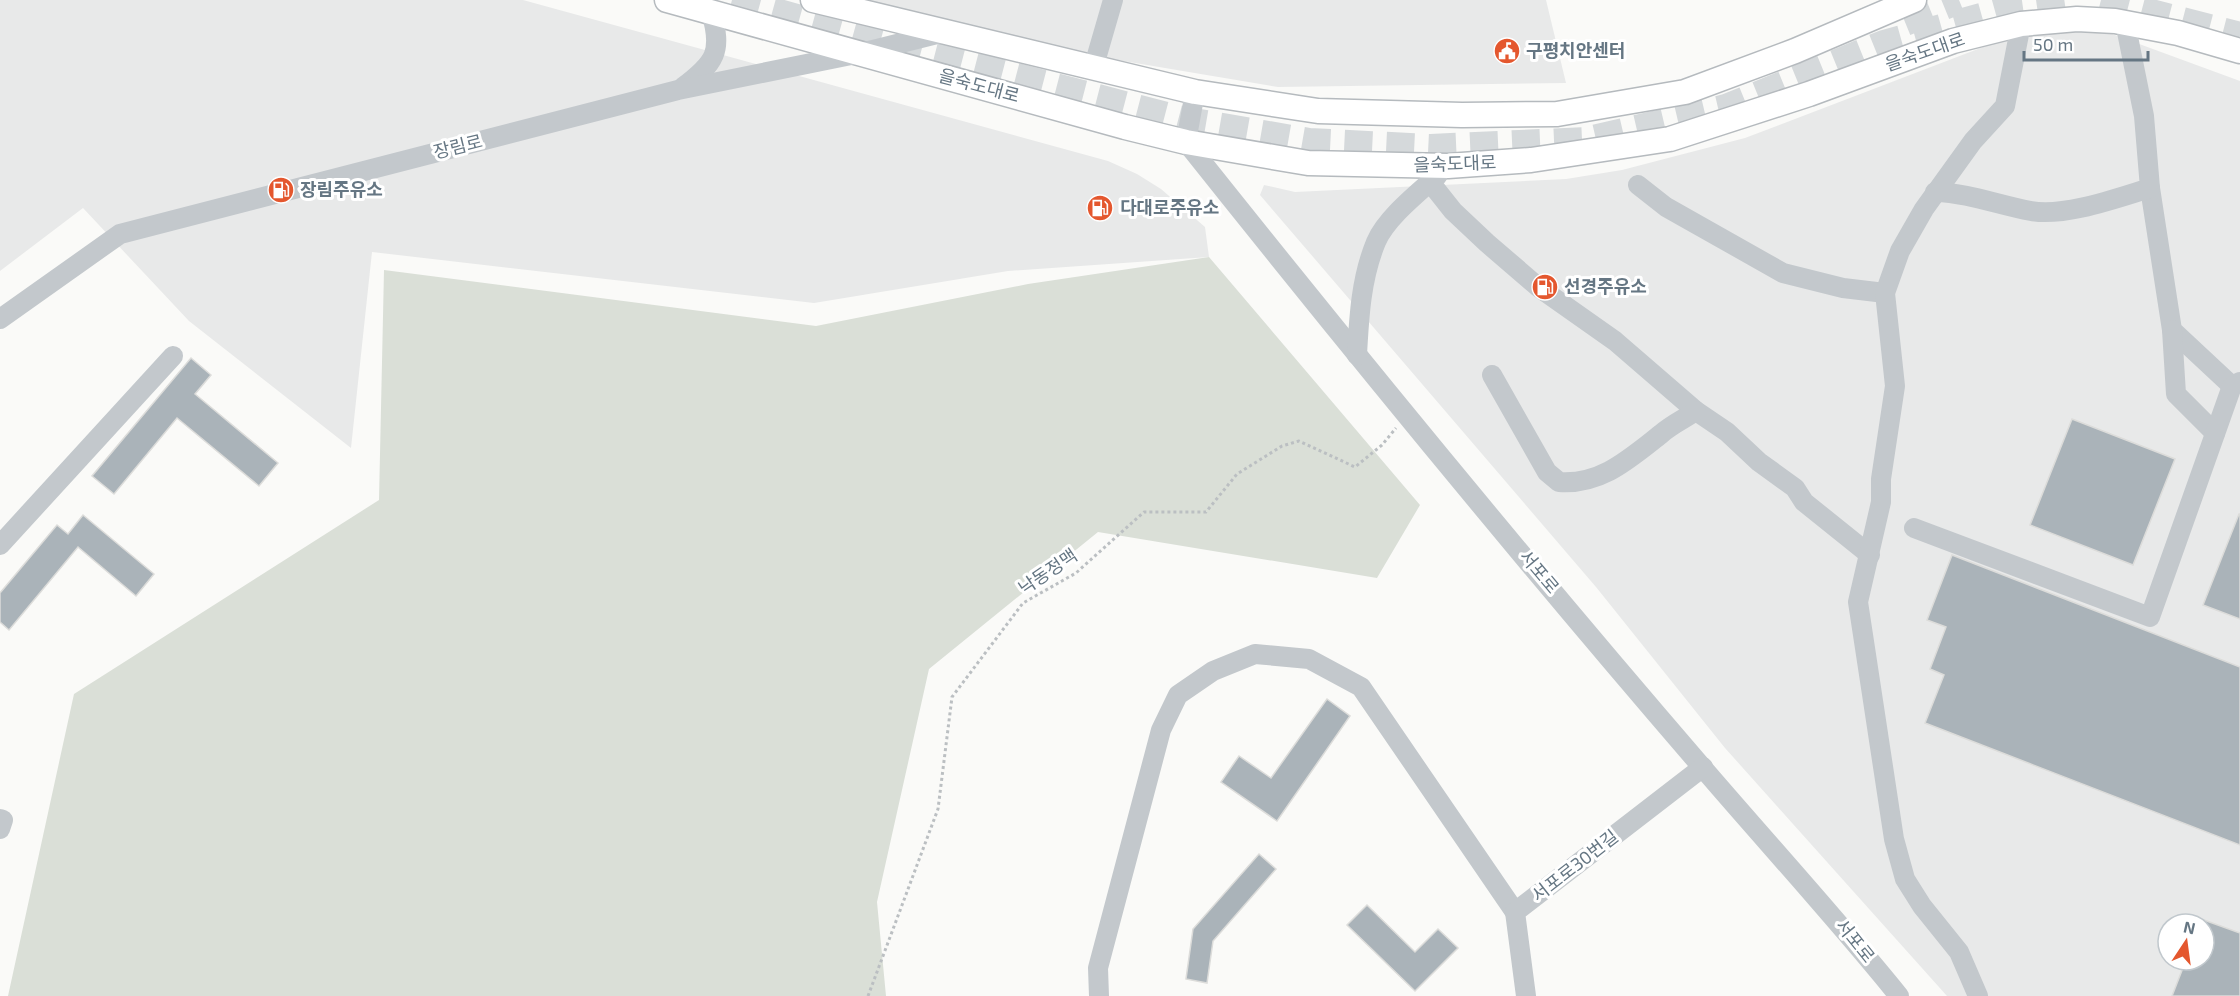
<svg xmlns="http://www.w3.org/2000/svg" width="2240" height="996" viewBox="0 0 2240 996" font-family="'Exo 2','Noto Sans KR',sans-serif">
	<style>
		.built { fill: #e8e9e9; fill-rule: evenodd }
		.green { fill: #dadfd7 }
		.building { fill: #aab3b9; stroke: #dcdcda; stroke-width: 1.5 }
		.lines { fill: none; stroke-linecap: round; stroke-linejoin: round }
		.highway-tunnel { stroke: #d5d9db; stroke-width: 28; stroke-dasharray: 28 14; stroke-linecap: butt }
		.major-casing { stroke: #b5babe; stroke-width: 27 }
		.path { stroke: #bbbfc2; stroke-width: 3; stroke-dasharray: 3 3; stroke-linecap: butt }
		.minor { stroke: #c3c8cc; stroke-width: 20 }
		.major { stroke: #fff; stroke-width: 24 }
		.labels { text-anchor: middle; stroke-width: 6; stroke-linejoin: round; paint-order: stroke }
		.poi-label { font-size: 18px; font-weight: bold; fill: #657683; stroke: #fff; text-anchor: start }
		.street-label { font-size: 18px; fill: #657683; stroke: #fff }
	</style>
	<rect width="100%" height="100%" fill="#fafaf8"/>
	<!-- built -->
	<g class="built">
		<path d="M0,0H523L1108,161L1137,174L1161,189L1205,227L1209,257L1008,271L814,303L372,252L351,448L189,321L83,208L0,271Z"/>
		<path d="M852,0H1546L1566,83L1278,87L1058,50Z"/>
		<path d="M2079,31L2112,34L2240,81V996H1947L1725,748L1596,587L1260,195L1264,185L1295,192L1566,179L1622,170L1745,138L1991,44L2043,32ZM2168,924H2204V960H2168Z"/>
	</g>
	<!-- green -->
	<path class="green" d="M1209,257L1420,505L1377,578L1098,532L929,669L877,902L886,996H8L74,694L379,500L384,270L816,326L1028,284Z"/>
	<!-- building -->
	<g class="building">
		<path d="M191,358L211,375L195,394L278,463L259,486L177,418L114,494L92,476Z"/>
		<path d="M2072,419L2175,459L2133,565L2030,525Z"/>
		<path d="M2239,514H2240V619L2203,605Z"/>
		<path d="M83,515L154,574L136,596L78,547L9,630L0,622V593L57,525L68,534Z"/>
		<path d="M1952,555L2240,667V845L1925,723L1944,675L1930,669L1946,627L1927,620Z"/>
		<path d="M1327,699L1350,716L1277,821L1221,782L1239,756L1271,778Z"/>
		<path d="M1259,854L1276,869L1213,941L1207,983L1186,979L1193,929Z"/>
		<path d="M1367,905L1415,952L1438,929L1458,948L1415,991L1347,925Z"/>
		<path d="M2204,920L2240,933V996H2172L2186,960H2204Z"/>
	</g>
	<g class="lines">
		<!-- highway-tunnel -->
		<g class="highway-tunnel">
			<path d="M732,0L913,50L1182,120L1309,142L1431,148L1585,141L1726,108L1884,44L2006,10L2077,0"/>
			<path d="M2101,0L2240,36"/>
			<path d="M1905,22L1959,0"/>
		</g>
		<defs>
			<g id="major">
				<path d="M667,0L1125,127L1186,142L1308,163L1448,166L1531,160L1670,139L1809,94L1953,41L2021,24L2077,19L2115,21L2178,33L2240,51"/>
				<path d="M813,0L1195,92L1318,111L1462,115L1557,114L1685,92L1795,51L1914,0"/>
			</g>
		</defs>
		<!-- major casing -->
		<use href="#major" class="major-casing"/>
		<!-- path -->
		<path class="path" d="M868,996L938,809L952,697L1023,603L1076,573L1144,512H1206L1237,474L1282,446L1299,441L1355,467L1382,445L1396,428"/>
		<!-- minor -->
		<g class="minor">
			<path d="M1093,69L1113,0"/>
			<path d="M683,87C715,63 723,52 711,12"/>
			<path d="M1195,92L1186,142C1354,353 1526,563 1702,767C1768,844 1836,918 1899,996"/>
			<path d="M1430,182L1453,211L1487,243L1537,286L1615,341L1696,411L1727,432L1759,462L1795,488L1804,502L1870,555"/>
			<path d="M1638,185L1666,207L1783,273L1843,288L1885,293"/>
			<path d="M2150,188L2172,330L2232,386L2240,382"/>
			<path d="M1935,192C1969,193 1998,205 2031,211C2065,217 2117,198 2150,188L2144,116L2127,32L2128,23"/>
			<path d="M0,319L120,234L678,90L861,53L941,33"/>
			<path d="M2172,330L2176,394L2215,433"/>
			<path d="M1357,355C1359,317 1361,278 1376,242C1386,218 1419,192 1438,175"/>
			<path d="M1492,375L1547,472L1559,482C1601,485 1629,459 1661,434C1671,425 1684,419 1696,411"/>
			<path d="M1914,528L2150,617L2232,386"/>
			<path d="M0,545L173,356"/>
			<path d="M0,819L3,820L0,829"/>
			<path d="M1099,996L1098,968L1161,730L1178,695L1213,671L1255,654L1309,659L1361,687L1515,912"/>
			<path d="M1526,996L1515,912L1703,767"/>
			<path d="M1978,996L1959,952L1922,906L1905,879L1894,839L1858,602L1881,502V479L1895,386L1885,293L1900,251L1924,209L1973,141L2005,106L2021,24"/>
		</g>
		<!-- major -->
		<use href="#major" class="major"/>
	</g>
	<!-- icons -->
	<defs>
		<symbol id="civic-disc" viewBox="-11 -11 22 22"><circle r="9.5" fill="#e4572e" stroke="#fff"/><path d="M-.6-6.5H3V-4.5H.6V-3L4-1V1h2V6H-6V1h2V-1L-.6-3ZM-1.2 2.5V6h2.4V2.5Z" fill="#fff"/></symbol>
		<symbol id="fuel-disc" viewBox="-11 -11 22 22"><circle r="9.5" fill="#e4572e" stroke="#fff"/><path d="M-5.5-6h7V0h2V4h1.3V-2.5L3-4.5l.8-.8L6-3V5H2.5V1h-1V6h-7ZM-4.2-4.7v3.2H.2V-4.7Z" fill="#fff"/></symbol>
	</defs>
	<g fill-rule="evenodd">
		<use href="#civic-disc" x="1492" y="36" width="30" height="30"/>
		<use href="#fuel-disc" x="266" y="175" width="30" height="30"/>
		<use href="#fuel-disc" x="1085" y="193" width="30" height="30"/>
		<use href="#fuel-disc" x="1530" y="272" width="30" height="30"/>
	</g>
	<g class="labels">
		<!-- poi labels -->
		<g class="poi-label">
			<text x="1526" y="57">구평치안센터</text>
			<text x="300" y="196">장림주유소</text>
			<text x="1120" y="214">다대로주유소</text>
			<text x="1564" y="293">선경주유소</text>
		</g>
		<!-- street labels -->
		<g class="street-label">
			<text transform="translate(1925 52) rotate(-19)" y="6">을숙도대로</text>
			<text transform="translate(979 86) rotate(15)" y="6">을숙도대로</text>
			<text transform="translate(458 147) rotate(-14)" y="6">장림로</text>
			<text transform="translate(1455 164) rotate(-2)" y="6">을숙도대로</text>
			<text transform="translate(1048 572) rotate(-34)" y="6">낙동정맥</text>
			<text transform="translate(1539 572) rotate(50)" y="6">서포로</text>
			<text transform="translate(1575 866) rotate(-38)" y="6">서포로30번길</text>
			<text transform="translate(1855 941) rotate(51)" y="6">서포로</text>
		</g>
	</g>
	<!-- north arrow -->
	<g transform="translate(2186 942) rotate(13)"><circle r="28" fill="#ffffff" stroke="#c1c8cd" stroke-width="1.5"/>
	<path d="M0-4.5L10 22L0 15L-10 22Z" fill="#e4572e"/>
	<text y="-9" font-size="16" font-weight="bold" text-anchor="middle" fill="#657683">N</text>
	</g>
	<!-- scale -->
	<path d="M2024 51v9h124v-9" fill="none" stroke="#657683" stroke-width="3"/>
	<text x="2033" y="51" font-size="18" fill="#657683" stroke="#ffffff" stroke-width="4.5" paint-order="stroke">50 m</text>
</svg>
